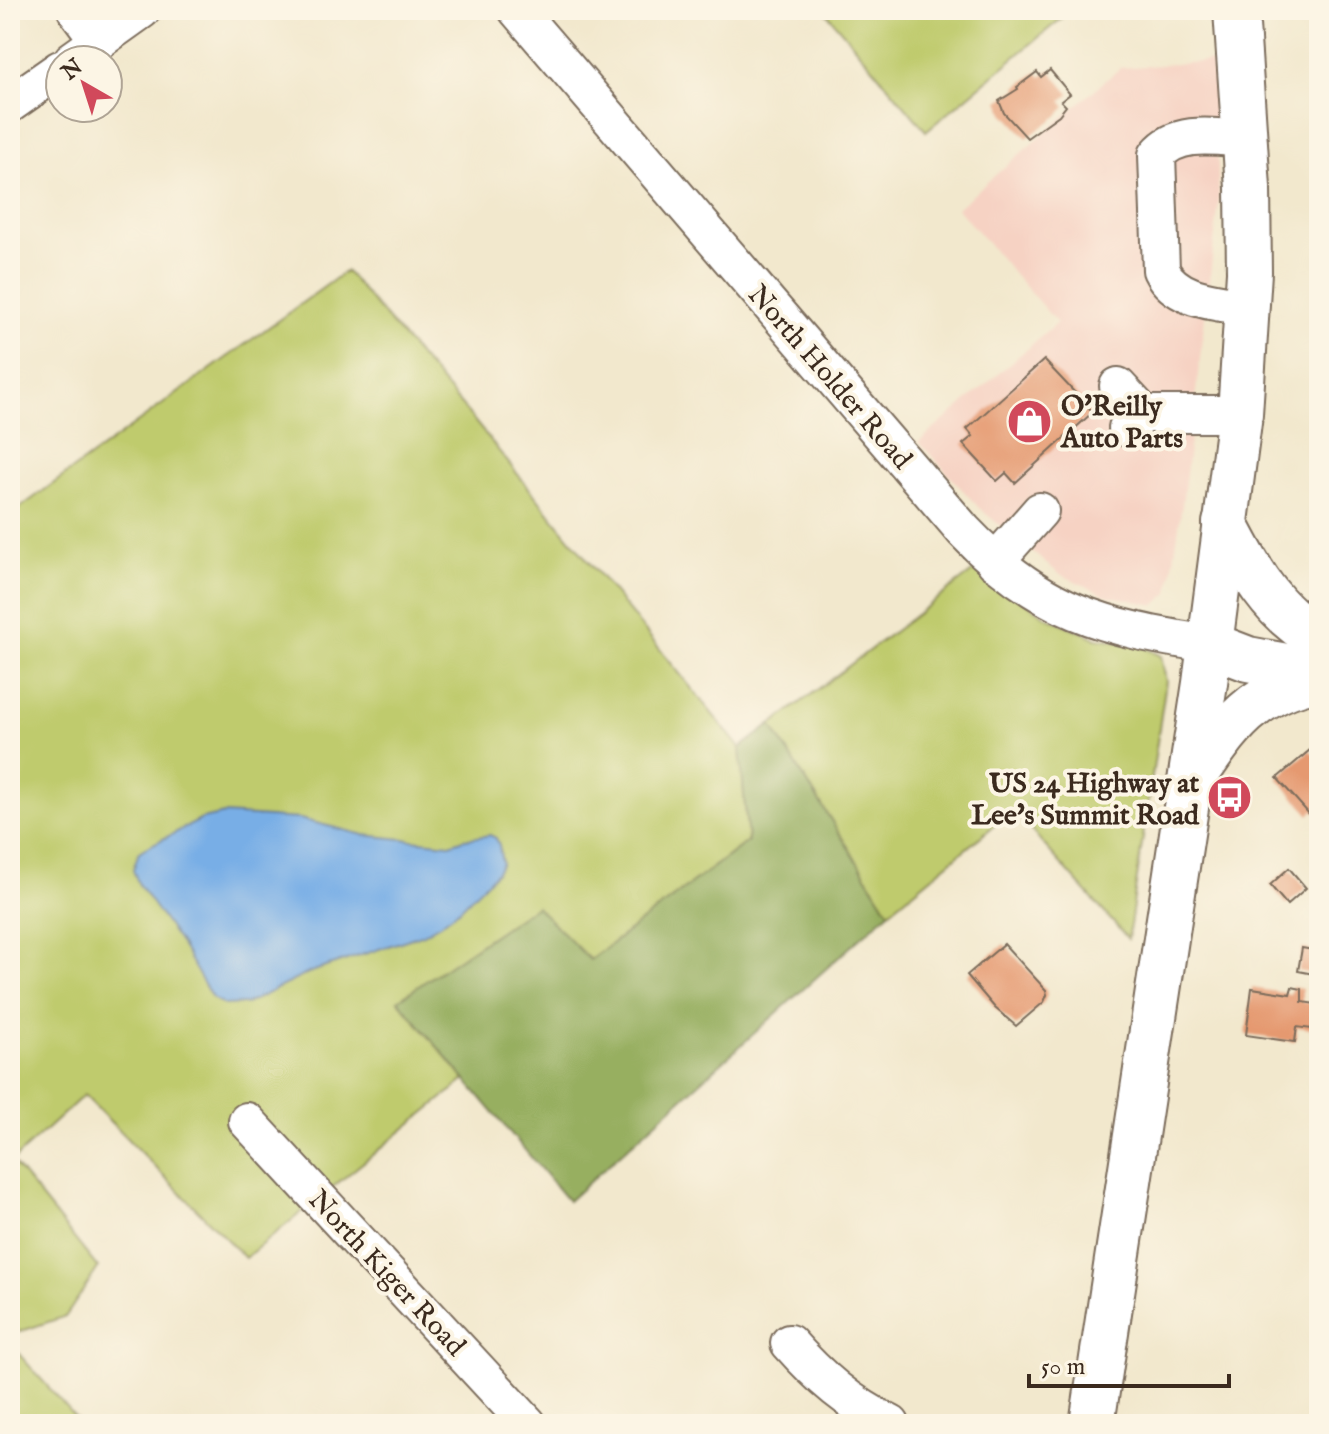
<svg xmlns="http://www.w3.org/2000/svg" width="1329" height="1434" viewBox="0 0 1329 1434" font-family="'IM FELL English',serif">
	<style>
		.built { fill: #f6d2c3 }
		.green { fill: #bfcb6d; stroke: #7d7a46; stroke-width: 2 }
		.forest { fill: #97af60; stroke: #696c3f; stroke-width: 2 }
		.water { fill: #78aee6; stroke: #5a6c82; stroke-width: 2 }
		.building { fill: #e5996f }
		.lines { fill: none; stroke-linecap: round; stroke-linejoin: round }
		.minor-casing { stroke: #7b6c5b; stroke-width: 40 }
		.major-casing { stroke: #7b6c5b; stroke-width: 48 }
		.minor { stroke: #fff; stroke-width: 36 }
		.major { stroke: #fff; stroke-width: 44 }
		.labels { text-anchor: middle; stroke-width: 8; stroke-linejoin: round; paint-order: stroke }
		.street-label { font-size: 28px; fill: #3b2a1e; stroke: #fcf5e5 }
		.poi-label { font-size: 28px; font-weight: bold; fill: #3b2a1e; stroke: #fcf5e5; text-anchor: start }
	</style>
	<rect width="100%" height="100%" fill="#fcf5e5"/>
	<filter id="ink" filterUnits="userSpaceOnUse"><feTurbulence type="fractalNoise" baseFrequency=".0125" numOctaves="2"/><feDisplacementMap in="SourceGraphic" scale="16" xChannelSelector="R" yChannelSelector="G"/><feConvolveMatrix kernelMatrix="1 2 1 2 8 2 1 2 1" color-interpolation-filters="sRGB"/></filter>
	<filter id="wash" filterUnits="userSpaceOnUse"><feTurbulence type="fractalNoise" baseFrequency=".006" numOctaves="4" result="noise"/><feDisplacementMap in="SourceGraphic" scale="32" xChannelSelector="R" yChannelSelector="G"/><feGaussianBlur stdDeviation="1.8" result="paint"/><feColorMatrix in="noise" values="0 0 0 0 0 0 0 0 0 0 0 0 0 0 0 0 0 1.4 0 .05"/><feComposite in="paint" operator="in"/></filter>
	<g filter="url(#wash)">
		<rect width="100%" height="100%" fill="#f2e8cd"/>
		<!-- built -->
		<path class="built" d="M1215,61L1219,201L1183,498L1169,593L1155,605L1105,595L1058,573L980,509L919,442L1057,323L957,208L1120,68Z"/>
		<!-- green -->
		<g class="green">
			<path d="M824,10H1104L1068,13L926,131Z"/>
			<path d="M346,271L468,413L740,748L748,841L590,960L398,1000L465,1080L245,1258L84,1095L12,1161L98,1268L66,1316L10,1335V515Z"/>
			<path d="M979,567L1046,617L1096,638L1136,643L1161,656L1166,681L1128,939L1013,810L889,912L771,725Z"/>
			<path d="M10,1344L81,1424H10Z"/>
		</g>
		<!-- forest -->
		<path class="forest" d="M771,725L889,912L568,1201L398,1000L536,906L590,960L748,841L740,748Z"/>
		<!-- water -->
		<path class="water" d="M224,814L300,819L364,835L450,844L464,839L490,835L496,838L499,845L502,863L496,873L461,908L443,922L421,935L311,972L246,1004L224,1005L212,998L180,943L139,885L133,870L139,852L145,848L202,819Z"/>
		<g id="blocks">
			<!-- building -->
			<g class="building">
				<path d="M1050,70L1070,94L1061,101L1066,106L1059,115L1027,138L1004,113L999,101L1018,89L1017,87L1037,72L1041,77Z"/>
				<path d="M1044,360L1093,412L1015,483L1006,473L997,481L963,444L973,436L967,429Z"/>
				<path d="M1310,750L1319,760V815L1314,810L1310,815L1277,778Z"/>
				<path d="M1289,868L1306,888L1287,905L1270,885Z"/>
				<path d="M1004,944L1046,990L1047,995L1044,1002L1016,1026L995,1008L967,975Z"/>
				<path d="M1302,948L1319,951V975L1298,971Z"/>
				<path d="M1292,987L1302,989V1002L1316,1004L1312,1029L1297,1027L1295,1042L1246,1035L1252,988L1290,994Z"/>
			</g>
		</g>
	</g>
	<g filter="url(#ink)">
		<use href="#blocks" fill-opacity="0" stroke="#7b6c5b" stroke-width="2"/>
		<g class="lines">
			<defs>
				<g id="minor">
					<path d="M76,10L99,41"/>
					<path d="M517,10L964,531C1040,611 1104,628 1209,644"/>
					<path d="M72,60L142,10"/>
					<path d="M10,104L60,69"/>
					<path d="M1245,139C1216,137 1178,129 1157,155L1161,270C1176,301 1217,302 1247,307"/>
					<path d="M1118,386L1144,414L1127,428"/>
					<path d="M1144,414H1240"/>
					<path d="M995,562L1040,511"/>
					<path d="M247,1121L528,1424"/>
					<path d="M789,1343C819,1377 850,1404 891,1424"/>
				</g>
				<g id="major">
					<path d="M1225,523C1248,568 1272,614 1319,638"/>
					<path d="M1209,644L1248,659L1319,672"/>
					<path d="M1194,778C1229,726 1254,690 1319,678"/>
					<path d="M1092,1424L1205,683L1240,414L1249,272L1248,188L1236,10"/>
				</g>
			</defs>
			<!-- minor casing -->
			<use href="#minor" class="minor-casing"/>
			<!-- major casing -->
			<use href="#major" class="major-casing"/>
			<!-- minor -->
			<use href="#minor" class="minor"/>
			<!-- major -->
			<use href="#major" class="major"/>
		</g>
	</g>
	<!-- icons -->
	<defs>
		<symbol id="shop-disc" viewBox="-11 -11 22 22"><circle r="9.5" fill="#d1495b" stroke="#fcf5e5"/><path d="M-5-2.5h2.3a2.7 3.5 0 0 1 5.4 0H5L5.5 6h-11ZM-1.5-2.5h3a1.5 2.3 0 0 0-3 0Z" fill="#fff"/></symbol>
		<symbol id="bus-disc" viewBox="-11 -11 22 22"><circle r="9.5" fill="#d1495b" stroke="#fcf5e5"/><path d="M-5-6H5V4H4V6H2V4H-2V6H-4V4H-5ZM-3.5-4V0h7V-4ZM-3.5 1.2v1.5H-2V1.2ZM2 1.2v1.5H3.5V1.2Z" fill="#fff"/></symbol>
	</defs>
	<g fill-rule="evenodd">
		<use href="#shop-disc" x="1004" y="396" width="51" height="51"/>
		<use href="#bus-disc" x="1204" y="772" width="51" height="51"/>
	</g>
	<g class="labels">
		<!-- street labels -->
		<g class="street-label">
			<text transform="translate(831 376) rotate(49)" y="10">North Holder Road</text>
			<text transform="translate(388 1272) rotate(47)" y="10">North Kiger Road</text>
		</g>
		<!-- poi labels -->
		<g class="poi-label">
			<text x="1061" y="415">O'Reilly<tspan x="1061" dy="32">Auto Parts</tspan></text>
			<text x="1199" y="792" text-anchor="end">US 24 Highway at<tspan x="1199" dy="32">Lee's Summit Road</tspan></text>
		</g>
	</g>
	<!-- margin -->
	<rect width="1329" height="1434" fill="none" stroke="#fcf5e5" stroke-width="40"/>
	<!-- north arrow -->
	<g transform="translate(84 84) rotate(321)"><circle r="38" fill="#fcf5e5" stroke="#afa495" stroke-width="2"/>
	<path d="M0-6L14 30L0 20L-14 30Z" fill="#d1495b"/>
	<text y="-12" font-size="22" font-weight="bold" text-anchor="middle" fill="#3b2a1e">N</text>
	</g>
	<!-- scale -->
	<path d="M1029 1374v12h200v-12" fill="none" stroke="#3b2a1e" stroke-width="4"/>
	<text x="1041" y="1374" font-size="24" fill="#3b2a1e" stroke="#fcf5e5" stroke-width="6" paint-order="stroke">50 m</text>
</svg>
